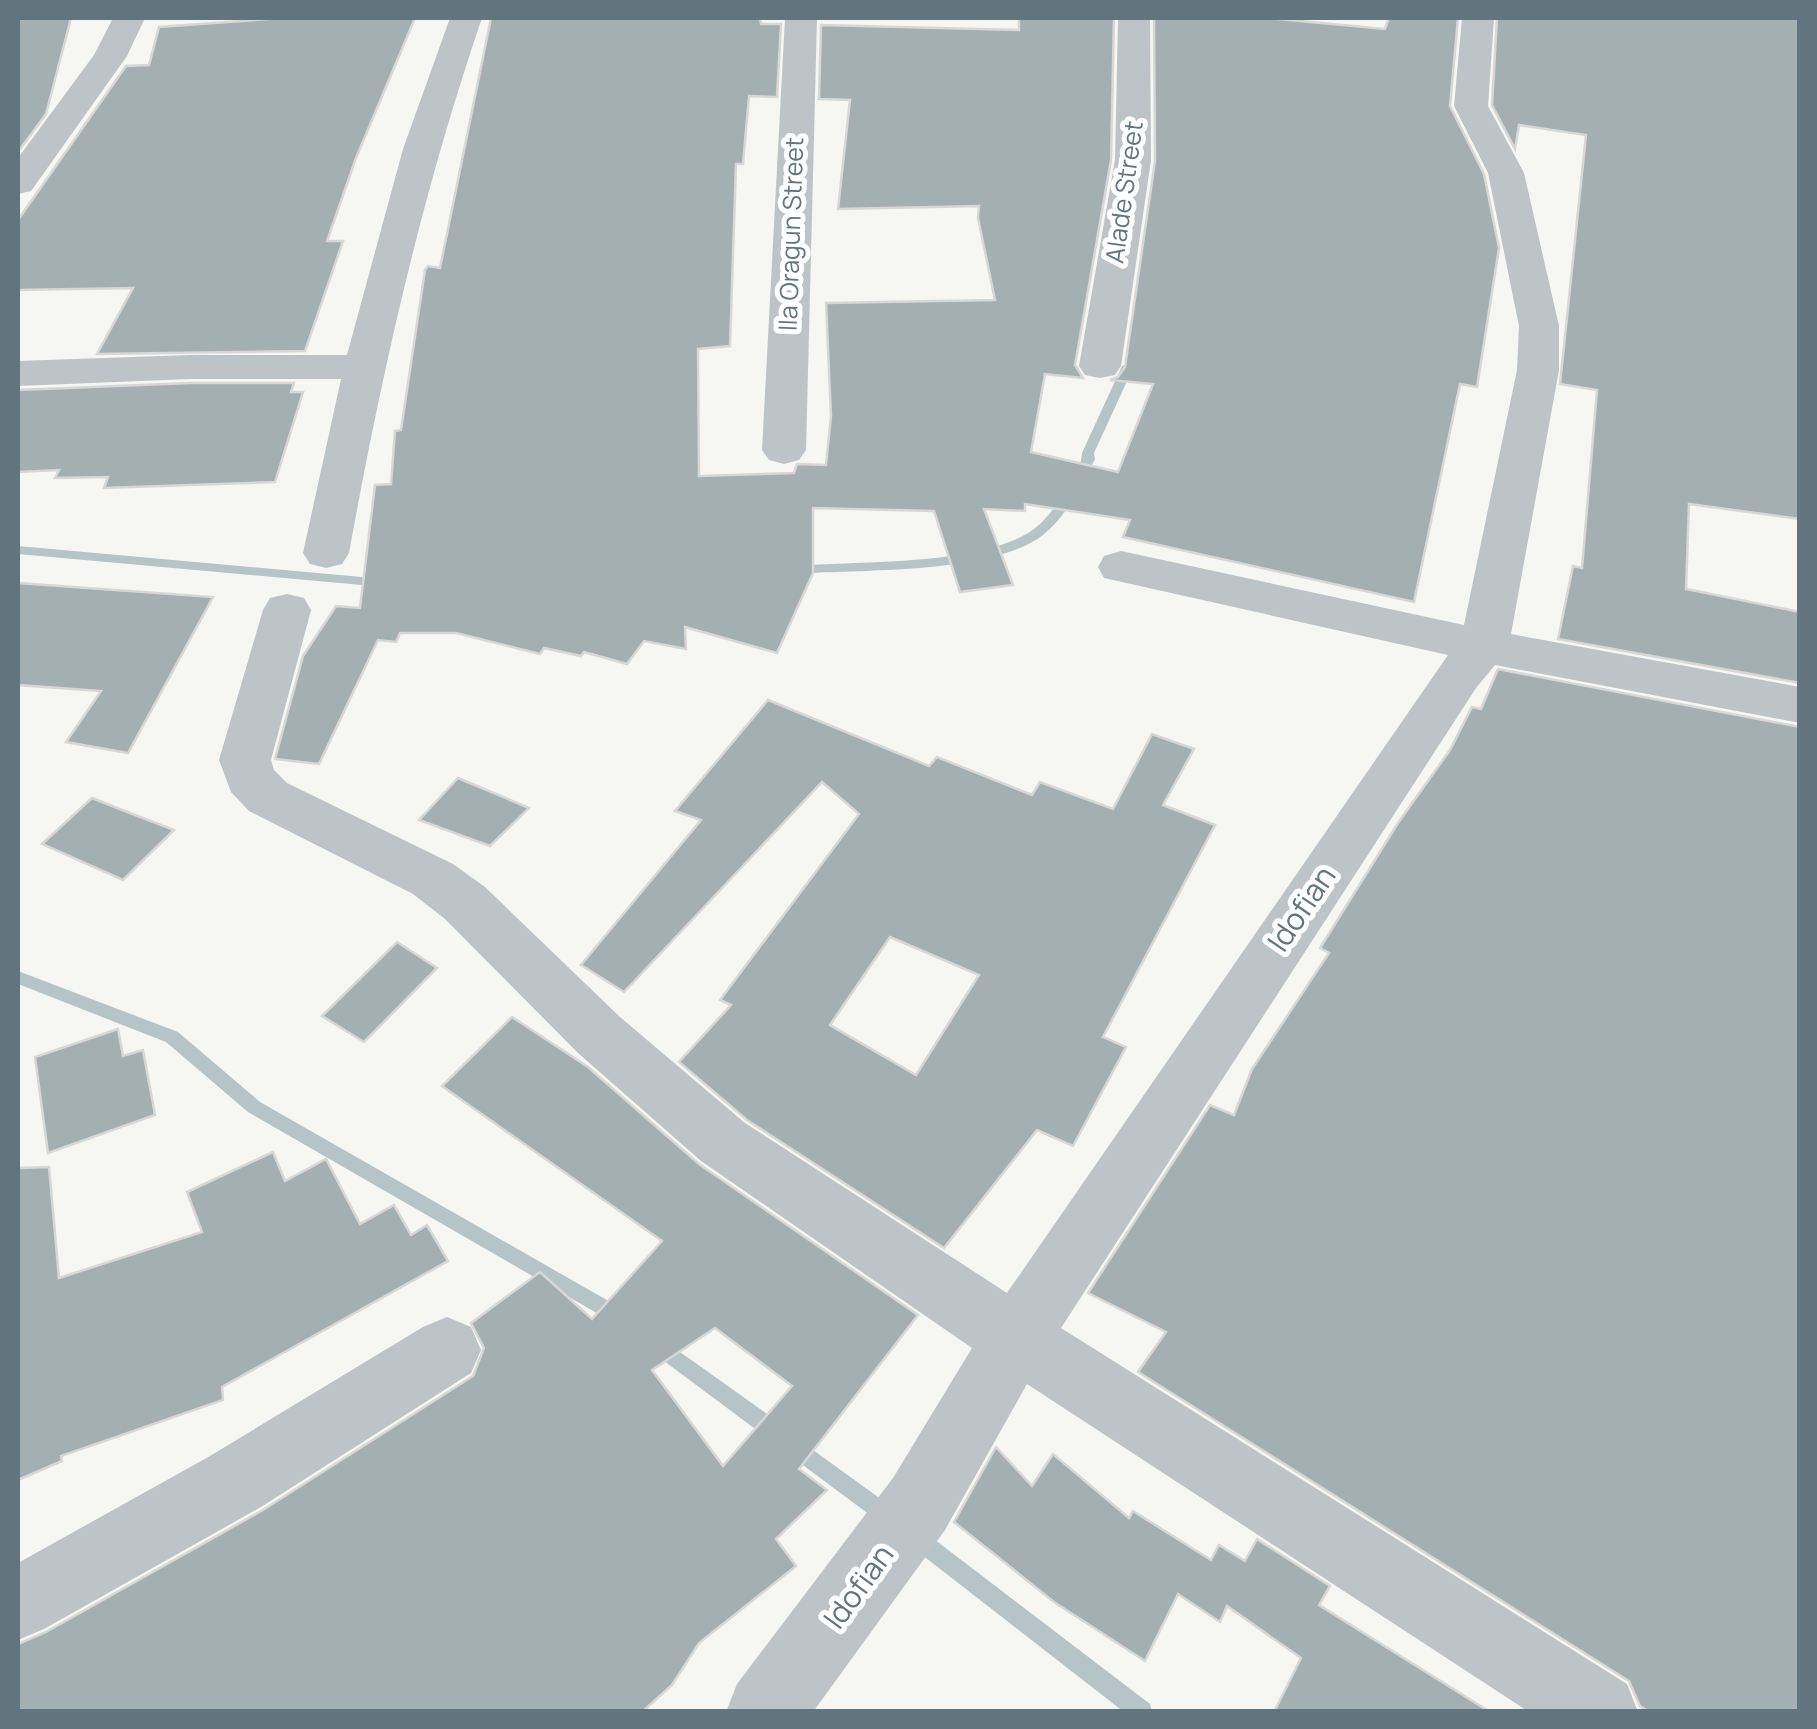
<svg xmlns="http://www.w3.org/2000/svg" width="1817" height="1729" viewBox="0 0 1817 1729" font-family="Manrope,sans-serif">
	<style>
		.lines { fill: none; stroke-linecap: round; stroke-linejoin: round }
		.stream { fill: #b6c4c7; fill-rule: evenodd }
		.building { fill: #a4afb2; stroke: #d8d7d6; stroke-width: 2.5; fill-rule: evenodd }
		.minor { fill: #bdc3c6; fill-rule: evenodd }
		.labels { text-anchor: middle; stroke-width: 10; stroke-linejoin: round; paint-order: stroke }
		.far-street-label { font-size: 25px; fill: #62757e; stroke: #fff }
		.street-label { font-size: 30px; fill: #62757e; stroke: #fff }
	</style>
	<rect width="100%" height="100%" fill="#f6f6f3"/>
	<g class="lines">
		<!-- stream -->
		<g class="stream">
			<path d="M1128,363L1134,366L1094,453L1095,459C1081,485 1067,516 1043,535C991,575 860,569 794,574L788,570L794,566C858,561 974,566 1028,533C1043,524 1054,509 1063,494C1070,482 1082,467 1082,453L1122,366Z"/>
			<path d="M18,546L384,579L390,583L384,587L18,554Z"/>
			<path d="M18,971L178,1032L260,1102L626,1311L629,1317L626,1323L620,1326L614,1323L248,1112L166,1042L18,984Z"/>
			<path d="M659,1337L784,1426L787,1433L784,1440L777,1443L770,1440L652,1352L650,1346L652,1340Z"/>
			<path d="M795,1437L896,1510L899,1517L896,1524L889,1527L882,1524L788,1454L785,1447L788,1440Z"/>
			<path d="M915,1527L922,1530L1150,1704L1152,1712H1124L908,1544L905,1537L908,1530Z"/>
		</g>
	</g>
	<!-- building -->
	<g class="building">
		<path d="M18,18H71L46,114L18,152Z"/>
		<path d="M283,18H415L356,158L327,241H343L305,351L97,354L133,288L18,290V220L126,66L149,65L159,27Z"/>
		<path d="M491,18H760L761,24H781L777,97L749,96L743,164H736L730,346L698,349L699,476L794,473L797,464L826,465L831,416L826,303L995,300L978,218L979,206L838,209L850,100L819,99L821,25L1019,30V18H1114L1111,160L1075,365L1083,378L1045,374L1031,452L1118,472L1153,384L1110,380L1118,377L1125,367L1155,161L1154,18H1268L1385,29L1389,18H1458L1450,106L1484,174L1499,248L1477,387L1460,384L1414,602L1123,537L1130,520L1025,504V511L984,509L1013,585L960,592L934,511L813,508V573L777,653L685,627L686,649L644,641L627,664L584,652L581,656L544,648L540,654L456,633H400L396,642L378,640L319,764L275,759L303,656L336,606L360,608L375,485L391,484L395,431L401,430L425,270L428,266L440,268Z"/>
		<path d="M1497,18H1800V519L1689,504L1686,589L1800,612V683L1558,639L1573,566L1582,568L1597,390L1560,384L1586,135L1519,125L1515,149L1492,105Z"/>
		<path d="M190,383H294L291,392H303L275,482L104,488L108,477L55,478L59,470L18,472V390Z"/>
		<path d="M18,583L213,597L128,753L66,742L101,691L18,685Z"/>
		<path d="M1498,669L1800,727V1712H1650L1640,1706L1629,1681L1138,1372L1166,1332L1088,1293L1210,1105L1234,1115L1252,1069L1329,953L1320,948L1398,823L1450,750L1472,707L1481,709Z"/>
		<path d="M768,700L929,766L937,757L1032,795L1040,782L1113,809L1152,734L1194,749L1163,805L1215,825L1103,1037L1126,1047L1073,1146L1037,1130L944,1248L747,1120L679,1062L731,1005L720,1000L859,814L822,782L624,992L581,965L701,820L675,811ZM890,937L979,975L916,1075L830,1025Z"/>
		<path d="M458,778L529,808L490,846L419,820Z"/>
		<path d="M92,798L130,813L174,830L123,880L42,844Z"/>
		<path d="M397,942L437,968L364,1042L322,1016Z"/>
		<path d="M512,1017L588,1067L699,1164L918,1315L799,1469L827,1490L776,1539L796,1566L699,1643L672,1685L642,1712H18V1644L46,1632L263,1510L473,1376L484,1348L471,1323L540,1272L592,1319L662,1241L442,1086ZM715,1328L792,1386L723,1466L652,1370Z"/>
		<path d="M118,1029L123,1056L143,1050L155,1115L48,1153L35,1057Z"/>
		<path d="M273,1152L285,1181L326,1159L360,1224L394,1205L411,1235L427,1225L448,1261L222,1387L223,1400L61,1456L62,1461L18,1480V1168L49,1167L59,1278L202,1232L187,1192Z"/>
		<path d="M996,1447L1032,1486L1053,1454L1129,1518L1133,1511L1211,1560L1219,1545L1245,1561L1257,1539L1330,1586L1319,1605L1490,1712H1274L1301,1658L1227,1606L1220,1622L1178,1594L1145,1661L1054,1602L954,1522Z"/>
	</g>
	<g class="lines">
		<!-- minor -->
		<g class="minor">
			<path d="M113,18H145L127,56L31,191L18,194V158L94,55Z"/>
			<path d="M450,18H482C422,193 382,371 349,553L342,564L326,568L310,564L303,553L341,379H190L18,386V361L190,355H347L403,149Z"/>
			<path d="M785,18H817L806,450L799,460L784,464L769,460L762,450Z"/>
			<path d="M1118,18H1150L1151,160L1121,366L1115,375L1100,378L1085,375L1079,366L1115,160Z"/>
			<path d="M1462,18H1494L1488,106L1524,173L1559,326V370L1511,634L1800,687V723L1495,665L1476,688L1061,1328L1627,1684L1638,1712H1529L1027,1384L945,1530L813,1712H726L737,1684L893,1478L972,1348L701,1161L578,1053L445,919L413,894L249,811L231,792L219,760L263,610L270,598L287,594L304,598L311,610L271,760L274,770L287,783L453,864L485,887L620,1017L745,1123L1007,1293L1448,655L1104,578L1098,567L1104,556L1121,551L1464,625L1517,370L1519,326L1488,173L1454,106Z"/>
			<path d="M447,1317L471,1327L481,1350L471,1373L261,1507L44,1629L18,1640V1563L210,1456L423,1327Z"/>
		</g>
	</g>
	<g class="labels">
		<!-- far-street labels -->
		<g class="far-street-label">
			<text transform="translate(1124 192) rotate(-82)" y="9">Alade Street</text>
			<text transform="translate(791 234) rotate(-88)" y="9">Ila Oragun Street</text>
		</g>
		<!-- street labels -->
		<g class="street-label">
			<text transform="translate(1302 909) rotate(-56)" y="10">Idofian</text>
			<text transform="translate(859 1587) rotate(-54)" y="10">Idofian</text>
		</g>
	</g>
	<!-- border -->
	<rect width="1817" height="1729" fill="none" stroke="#62757e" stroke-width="40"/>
</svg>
